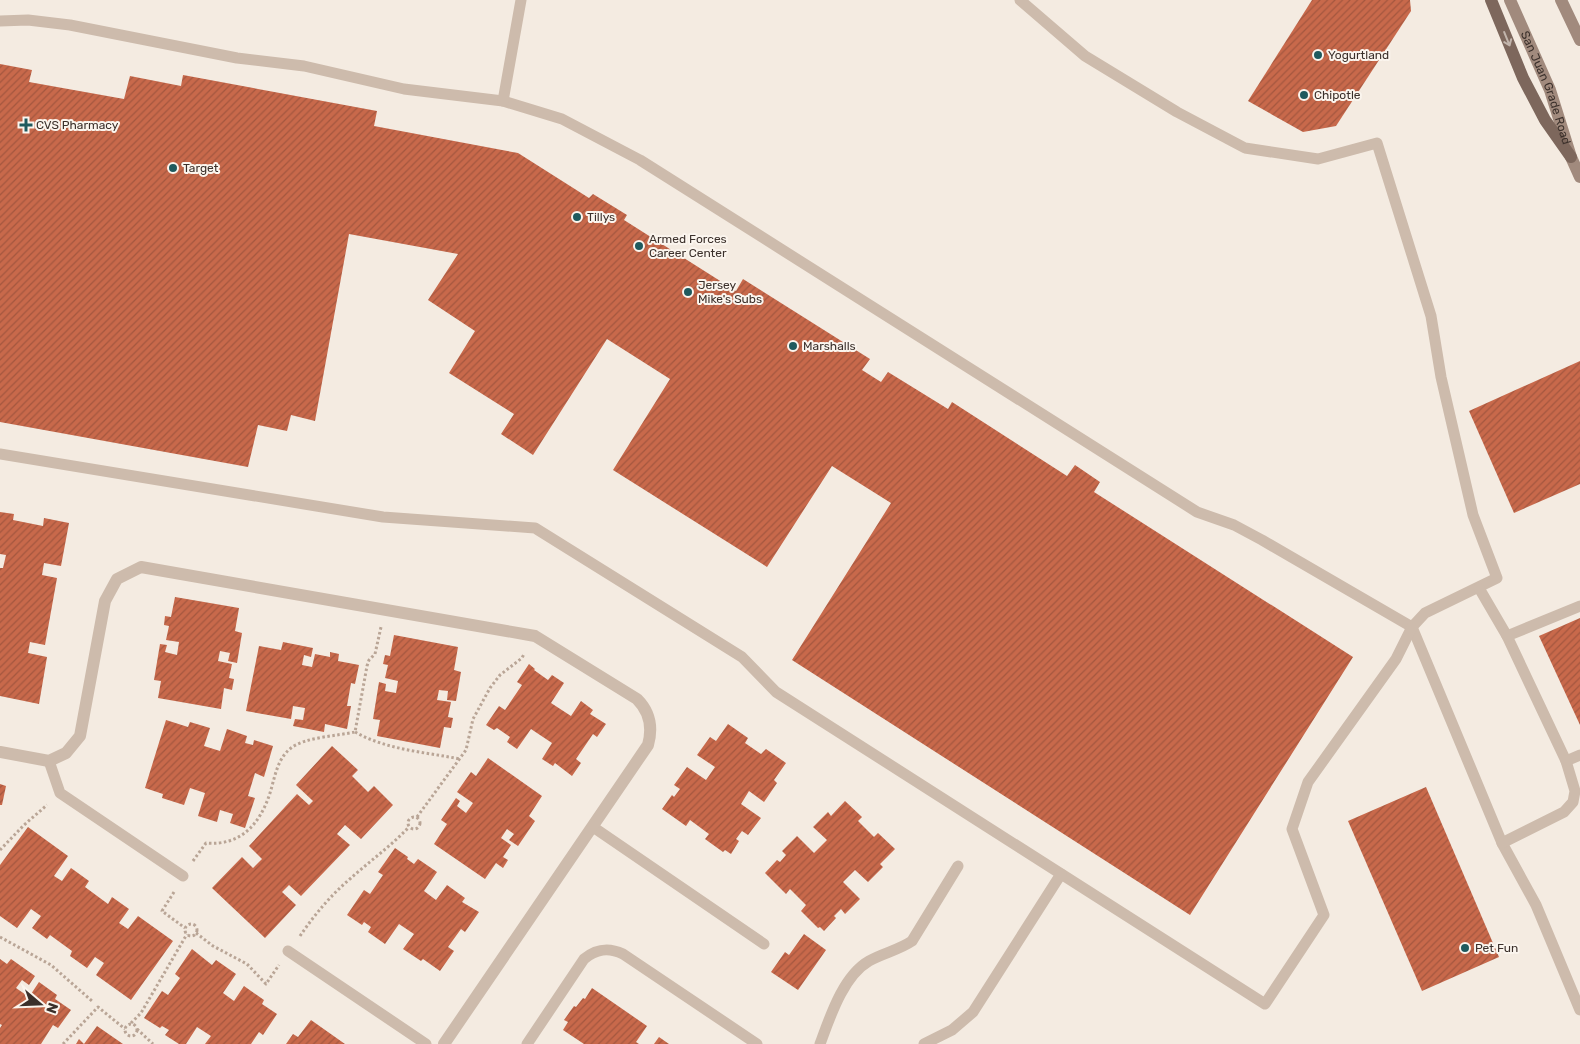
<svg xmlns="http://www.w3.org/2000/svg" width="1580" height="1044" viewBox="0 0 1580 1044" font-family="Rubik,sans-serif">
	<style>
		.building { fill: url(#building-hatch) }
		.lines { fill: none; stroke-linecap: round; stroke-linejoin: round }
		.path { stroke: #b9a596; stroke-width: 3; stroke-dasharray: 2.5 2.5; stroke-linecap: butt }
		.lane { stroke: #cdbbac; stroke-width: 11 }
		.street { stroke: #cdbbac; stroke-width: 12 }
		.secondary { stroke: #a18a7d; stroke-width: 12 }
		.primary { stroke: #7d675c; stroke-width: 12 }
		.oneway { stroke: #c2b5ac }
		.poi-dot { fill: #1f5a5e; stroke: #fbf5ee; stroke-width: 2 }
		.labels { text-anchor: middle; stroke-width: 4; stroke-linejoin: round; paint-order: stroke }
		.poi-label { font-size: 12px; fill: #3b302b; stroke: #fbf5ee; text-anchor: start }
		.street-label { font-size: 12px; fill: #3b302b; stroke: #fbf5ee }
	</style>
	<defs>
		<pattern id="building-hatch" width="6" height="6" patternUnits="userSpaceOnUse" patternTransform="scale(1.25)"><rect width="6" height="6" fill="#c8694b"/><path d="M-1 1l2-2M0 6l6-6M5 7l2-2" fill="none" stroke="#a4573f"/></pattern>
	</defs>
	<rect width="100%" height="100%" fill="#f4ebe1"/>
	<!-- building -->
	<g class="building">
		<path d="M1312,0H1410L1411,11L1336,126L1303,132L1248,101Z"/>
		<path d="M0,64L32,70L29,82L124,99L130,76L181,86L183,75L377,111L374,126L518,153L589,198L593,194L627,215L624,220L736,291L743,279L870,359L862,370L881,382L888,372L948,409L952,402L1067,476L1075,465L1100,482L1094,492L1353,657L1190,915L792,660L891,503L832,466L767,567L613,470L670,379L607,339L533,455L501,434L514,414L449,373L475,331L428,300L458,254L349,234L315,421L291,415L287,431L258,425L248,467L0,422Z"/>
		<path d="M1580,361V484L1514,513L1469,411Z"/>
		<path d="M0,512L14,514L13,520L43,526L44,518L69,523L61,566L44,563L42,575L57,578L45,645L30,642L28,653L47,657L39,704L0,696V568H3L6,555L0,554Z"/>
		<path d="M175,597L239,608L235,631L242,633L237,663L228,661L230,653L220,651L218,661L232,664L229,678L234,679L232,690L224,688L221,709L158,698L161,681L154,680L160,644L167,645L165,652L177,655L179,642L166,640L169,626L164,625L165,616L171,617Z"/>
		<path d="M1580,618V725L1539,636Z"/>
		<path d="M394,635L458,647L454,670L461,672L456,701L447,700L448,691L439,690L437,700L451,702L448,717L453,718L451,728L444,727L440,748L377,736L380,720L373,719L379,682L386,684L385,691L396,693L398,681L385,678L388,665L383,664L385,655L390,656Z"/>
		<path d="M283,642L313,648L311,657L304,655L302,665L312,667L315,654L330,657V652L339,654L338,661L359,665L355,684L351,683L347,706H351L347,729L325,724L324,732L293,726L295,719L303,720L305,708L293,706L291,719L246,711L259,646L281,650Z"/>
		<path d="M529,664L535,669L534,670L548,680L552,675L564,683L551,703L571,716L581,701L593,710L590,714L606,724L597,737L593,734L576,759L581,763L572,776L555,763L553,766L542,759L552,743L531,729L517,749L507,742L510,737L497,728L494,730L486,725L499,706L505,710L522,685L517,682Z"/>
		<path d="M166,720L188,727L190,722L210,728L204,746L220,751L227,729L247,736L245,743L253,745L254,740L273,746L264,777L255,773L248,796L255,798L245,828L230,823L233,814L220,810L217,822L198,816L205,793L190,788L184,805L162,798L163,794L145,788Z"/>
		<path d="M728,724L748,738L745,743L761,754L766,749L786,763L774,780L777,783L764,802L749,791L741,804L761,818L748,835L742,831L736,839L739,841L731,854L725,850L723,852L705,839L709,834L690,820L686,826L662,809L672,795L674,797L680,789L674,785L687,767L706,780L715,767L697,755L710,737L716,741Z"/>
		<path d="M332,746L358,770L352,776L368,792L374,786L393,805L361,839L345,825L337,834L350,845L301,896L289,885L282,892L296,905L265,938L212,888L242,857L253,868L262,859L249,846L297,794L309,805L313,801L296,785Z"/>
		<path d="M488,758L542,796L529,816L535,821L518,846L509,840L514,834L507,829L501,838L511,845L503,857L508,860L503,868L496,863L485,879L434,844L447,824L441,820L456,798L460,801L457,806L466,813L473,803L457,792L471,772L476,776Z"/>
		<path d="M0,784L6,786L2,805H0Z"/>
		<path d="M1426,787L1499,957L1422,991L1348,821Z"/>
		<path d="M845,801L862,817L858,821L874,837L878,833L895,849L880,864L883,867L868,882L855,870L843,882L860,899L845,914L841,909L834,916L836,918L824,931L820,927L818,928L801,911L806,905L790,889L786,894L765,873L777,860L780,862L786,855L782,851L797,836L814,853L827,840L813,827L828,812L831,816Z"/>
		<path d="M28,827L68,856L54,876L62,881L71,868L89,881L85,887L108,904L112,897L129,909L119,923L128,929L138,916L173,941L131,1000L96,975L104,963L95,957L87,968L70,956L72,951L50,935L47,939L32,928L41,916L31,909L17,928L0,916V865Z"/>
		<path d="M395,848L408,857L407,859L414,864L418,859L437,872L424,891L436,900L447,885L465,898L462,902L479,912L465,932L461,929L448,947L454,951L440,971L423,959L421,961L403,949L414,934L399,924L385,944L368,932L371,927L364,922L362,925L347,915L364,890L370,894L383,875L378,872Z"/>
		<path d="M804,934L826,950L798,990L771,972L785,952L789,955Z"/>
		<path d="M192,949L212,965L216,960L236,974L223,993L234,1001L244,986L264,1000L262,1004L277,1014L263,1035L259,1032L251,1044H205L211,1036L197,1027L186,1044H179L165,1035L169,1030L162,1026L160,1028L144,1018L162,991L168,995L180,978L175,974Z"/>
		<path d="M0,959L7,964L11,959L35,976L29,985L22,980L16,988L29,997L39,982L57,995L55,999L71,1010L58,1028L53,1025L41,1044H0V1028L2,1025L0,1024Z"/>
		<path d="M592,988L647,1026L636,1042L639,1044H584L563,1030L568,1022L564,1020L574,1006L576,1007L583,998L585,999Z"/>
		<path d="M311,1020L345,1044H286L293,1034L298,1037Z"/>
		<path d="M97,1026L123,1044H76L79,1039L84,1044Z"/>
		<path d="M659,1037L669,1044H654Z"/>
	</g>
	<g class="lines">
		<!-- path -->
		<g class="path">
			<path d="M355,732C387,750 425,752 460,759"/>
			<circle cx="414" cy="823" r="6"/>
			<path d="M417,817L466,750L473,719L490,688L500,675L522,658L524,654"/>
			<path d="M0,850L24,825L47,805"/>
			<path d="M193,861L206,843C241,846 260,824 270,793C275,777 277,759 291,748C305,737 337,736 355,732L367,666L369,660L375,654L381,627"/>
			<path d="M174,892L162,911L185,928"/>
			<circle cx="191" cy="930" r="6"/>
			<path d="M196,933L213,946L247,964L266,984L279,965"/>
			<path d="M300,936C315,914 331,895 351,878C370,861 391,846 409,827"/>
			<path d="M0,937L51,965L92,1001"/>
			<path d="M131,1023L141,1013L187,934"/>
			<circle cx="131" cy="1030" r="6"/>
			<path d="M137,1029L153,1044"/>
			<path d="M63,1044L98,1007L125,1029"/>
		</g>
		<!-- lane -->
		<g class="lane">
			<path d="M0,21L28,20L70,25L237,58L304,66L404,89L503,101L562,119L640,160L1197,512L1234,525L1262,540L1412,627L1502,843L1536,905L1580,1010"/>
			<path d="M503,101L521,0"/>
			<path d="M0,454L383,517L535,528L742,657L776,692L1265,1004L1324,915L1292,829L1308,782L1396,659L1412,627L1425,613L1497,578L1473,515L1441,377L1431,316L1377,143L1318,159L1245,148L1177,112L1085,56L1020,0"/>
			<path d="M1479,588L1507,636L1566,761L1575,791L1573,802L1564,812L1502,843"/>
			<path d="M1507,636L1580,606"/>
			<path d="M49,761L60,793L183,876"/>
			<path d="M1566,761L1580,755"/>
			<path d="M593,827L764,944"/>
			<path d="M288,951L426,1044"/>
			<path d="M527,1044L584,959C596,949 608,947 623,954L757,1044"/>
			<path d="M820,1044C830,1017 843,976 869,961C883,953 899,950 912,941L958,866"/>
			<path d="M924,1044L952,1030L973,1012L1061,874"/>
		</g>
		<!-- street -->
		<path class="street" d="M0,752L49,761L66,753L80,736L105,601L117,579L141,567L535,636L637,699C650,712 653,727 648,745L444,1044"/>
		<!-- secondary -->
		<g class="secondary">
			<path id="s1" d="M1510,0L1550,90L1571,157L1580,177"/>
			<path d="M1561,0L1580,40"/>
		</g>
		<!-- primary -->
		<path class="primary" d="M1491,0L1523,78L1545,120L1571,157"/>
	</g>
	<!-- one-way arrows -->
	<defs><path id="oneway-shaft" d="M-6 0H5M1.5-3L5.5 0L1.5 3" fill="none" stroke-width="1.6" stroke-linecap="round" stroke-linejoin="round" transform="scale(1.25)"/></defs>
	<use class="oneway" href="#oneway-shaft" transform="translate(1507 39) rotate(68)"/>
	<!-- markers -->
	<g class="poi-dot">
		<circle cx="1318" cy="55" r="5"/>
		<circle cx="1304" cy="95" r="5"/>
		<path d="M23.5 117.5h5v5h5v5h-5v5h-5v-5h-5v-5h5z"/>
		<circle cx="173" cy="168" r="5"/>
		<circle cx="577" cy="217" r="5"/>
		<circle cx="639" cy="246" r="5"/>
		<circle cx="688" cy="292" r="5"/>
		<circle cx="793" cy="346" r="5"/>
		<circle cx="1465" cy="948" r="5"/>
	</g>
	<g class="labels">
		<!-- poi labels -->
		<g class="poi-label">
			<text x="1328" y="59">Yogurtland</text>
			<text x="1314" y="99">Chipotle</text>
			<text x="36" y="129">CVS Pharmacy</text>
			<text x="183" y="172">Target</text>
			<text x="587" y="221">Tillys</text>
			<text x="649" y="243">Armed Forces<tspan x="649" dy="14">Career Center</tspan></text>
			<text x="698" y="289">Jersey<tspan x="698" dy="14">Mike's Subs</tspan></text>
			<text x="803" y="350">Marshalls</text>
			<text x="1475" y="952">Pet Fun</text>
		</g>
		<!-- street labels -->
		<g class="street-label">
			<text dy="4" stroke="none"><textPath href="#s1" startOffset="95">San Juan Grade Road</textPath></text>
		</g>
	</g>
	<!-- north arrow -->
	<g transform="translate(40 1004) rotate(109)" stroke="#fbf5ee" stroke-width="4" paint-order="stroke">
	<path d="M0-4L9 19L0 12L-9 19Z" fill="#3b302b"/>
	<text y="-8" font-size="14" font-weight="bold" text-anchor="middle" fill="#3b302b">N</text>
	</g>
</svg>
